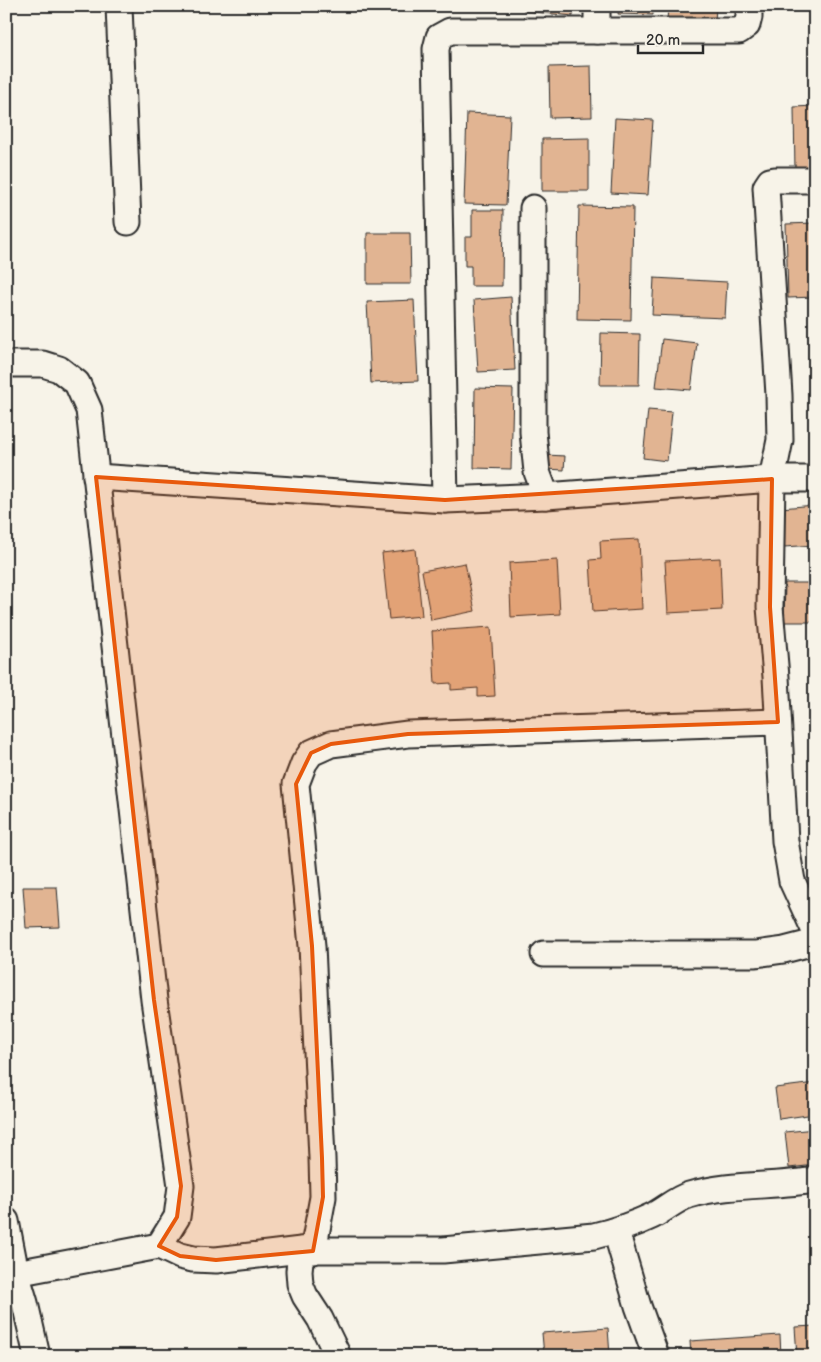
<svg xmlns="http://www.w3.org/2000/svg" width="821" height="1362" viewBox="0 0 821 1362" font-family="'Balsamiq Sans',sans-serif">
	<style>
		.building { fill: #e1b492; stroke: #2b2b2b }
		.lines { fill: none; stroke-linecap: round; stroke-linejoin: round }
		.minor-casing { stroke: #2b2b2b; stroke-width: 29 }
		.minor { stroke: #f7f3e8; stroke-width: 25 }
		.marked { fill: #e8590c; fill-opacity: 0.2; stroke: #e8590c; stroke-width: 4; stroke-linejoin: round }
	</style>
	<rect width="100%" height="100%" fill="#f7f3e8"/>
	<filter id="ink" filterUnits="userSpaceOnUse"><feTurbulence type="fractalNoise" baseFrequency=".02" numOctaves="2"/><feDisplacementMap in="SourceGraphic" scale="10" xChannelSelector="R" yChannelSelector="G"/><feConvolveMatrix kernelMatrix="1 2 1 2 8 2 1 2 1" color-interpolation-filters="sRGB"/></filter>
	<g filter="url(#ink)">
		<!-- building -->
		<g class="building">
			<path d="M524,6H574L573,16L524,11Z"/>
			<path d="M619,6H653V15L618,14Z"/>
			<path d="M668,6H716L715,22L667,21Z"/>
			<path d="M591,66L592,117L550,118L549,67Z"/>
			<path d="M815,106V171L795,172L794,107Z"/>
			<path d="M467,113L510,115L506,205L464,204Z"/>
			<path d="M615,118L653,120L648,195L611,193Z"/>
			<path d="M589,138V191H542V139Z"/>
			<path d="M579,206L633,207L631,320L577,319Z"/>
			<path d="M472,210H503L502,286H471V266H465V237H472Z"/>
			<path d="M815,223V297L788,298L786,224Z"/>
			<path d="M367,233H410L411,284H367Z"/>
			<path d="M654,278L727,282L725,318L652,315Z"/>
			<path d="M511,297L515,370L478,372L474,300Z"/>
			<path d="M414,300L418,381L371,383L367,302Z"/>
			<path d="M601,333L640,334L639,385H600Z"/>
			<path d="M662,339L697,343L691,390L656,387Z"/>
			<path d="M475,388L513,389L511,469L474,468Z"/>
			<path d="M648,410L672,412L667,461L643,458Z"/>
			<path d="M546,455L565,456L564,470L546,469Z"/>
			<path d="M815,505V545L784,547L781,508Z"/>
			<path d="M639,539L642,609L593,612L590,560L601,559L600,541Z"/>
			<path d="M415,549L422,616L389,619L382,553Z"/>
			<path d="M720,558L722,610L668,613L665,561Z"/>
			<path d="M557,560L560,614L511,617L509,563Z"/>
			<path d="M465,563L475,611L431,620L422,571Z"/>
			<path d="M785,583H815V622H784Z"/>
			<path d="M491,627L495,696L478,697V688L451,690V683L435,684L432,631Z"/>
			<path d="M23,887H57L60,927L26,928Z"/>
			<path d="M815,1083V1114L779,1119L775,1088Z"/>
			<path d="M815,1129V1165L789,1168L785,1132Z"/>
			<path d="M815,1326V1356H797L795,1327Z"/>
			<path d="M608,1328L610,1356H544L542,1333Z"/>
			<path d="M780,1335L781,1356H691L690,1341Z"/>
		</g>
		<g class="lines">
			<defs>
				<g id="minor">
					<path d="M119,6L128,222"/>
					<path d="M597,31V6"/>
					<path d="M815,180H775L770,181L766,187L779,395L780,440L772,479L770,607L776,677L785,841L792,881L815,931"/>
					<path d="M533,208V432L537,472L546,496"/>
					<path d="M6,364H43L59,369L77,383L89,410L154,1000L181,1186L177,1217L159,1246"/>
					<path d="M96,477L445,500L546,496L772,479H815"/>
					<path d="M445,500L436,49L439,37L450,31H739L747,25L749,17V6"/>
					<path d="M544,954H756L784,950L815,942"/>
					<path d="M6,1221L16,1273L25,1303L37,1356"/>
					<path d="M616,1231L638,1306L656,1356"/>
					<path d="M301,1250L299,1271L300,1284L305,1296L320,1319L338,1356"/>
					<path d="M313,1251L323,1197L322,1158L312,946L296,784L304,763L311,753L331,744L408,734L778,722"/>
					<path d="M16,1273L159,1246L180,1256L193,1259L216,1260L301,1250H443L594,1236C614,1231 633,1225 652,1216C664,1210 676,1199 689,1195C730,1183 773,1187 815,1180"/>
				</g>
			</defs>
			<!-- minor casing -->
			<use href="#minor" class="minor-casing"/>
			<!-- minor -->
			<use href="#minor" class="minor"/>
		</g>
	</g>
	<!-- marked area -->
	<path class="marked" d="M96,477L445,500L772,479L770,607L778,722L408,734L331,744L311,753L296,784L312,946L322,1158L323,1197L313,1251L216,1260L180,1256L159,1246L177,1217L181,1186L154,1000Z"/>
	<!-- margin -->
	<rect width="821" height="1362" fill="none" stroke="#f7f3e8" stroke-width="25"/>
	<rect x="12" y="12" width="796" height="1337" fill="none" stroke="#2b2b2b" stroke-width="2" filter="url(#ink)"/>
	<!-- scale -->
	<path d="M638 45v8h65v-8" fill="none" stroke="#2b2b2b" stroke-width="2.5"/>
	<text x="646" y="45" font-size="15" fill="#2b2b2b" stroke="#f7f3e8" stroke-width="4" paint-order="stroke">20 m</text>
</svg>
